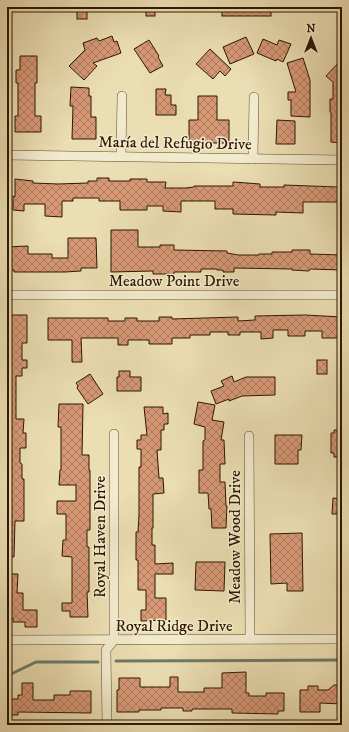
<svg xmlns="http://www.w3.org/2000/svg" width="349" height="732" viewBox="0 0 349 732" font-family="'IM FELL DW Pica',serif">
	<style>
		.lines { fill: none; stroke-linecap: round; stroke-linejoin: round }
		.stream { stroke: #6d7a68; stroke-width: 3 }
		.building { fill: url(#building-cross-hatch); stroke: #2d1602 }
		.minor-casing { stroke: #5c482e; stroke-width: 10 }
		.minor { stroke: #f2eacd; stroke-width: 9 }
		.labels { text-anchor: middle; stroke-width: 3; stroke-linejoin: round; paint-order: stroke }
		.street-label { font-size: 16px; fill: #2d1602; stroke: #f2eacd }
	</style>
	<defs>
		<pattern id="building-cross-hatch" width="8" height="8" patternUnits="userSpaceOnUse"><rect width="8" height="8" fill="#d79876"/><path d="M0 0l8 8M0 8l8-8" fill="none" stroke="#af7b5f"/></pattern>
	</defs>
	<rect width="100%" height="100%" fill="#ebdeb2"/>
	<filter id="stains"><feTurbulence type="fractalNoise" baseFrequency=".005" numOctaves="4"/><feColorMatrix values="0 0 0 0 .2 0 0 0 0 .09 0 0 0 0 .02 0 0 0 .5 -.17"/></filter>
	<radialGradient id="worn" r=".72"><stop offset=".6" stop-color="#630" stop-opacity="0"/><stop offset="1" stop-color="#630" stop-opacity=".3"/></radialGradient>
	<g class="lines">
		<!-- stream -->
		<g class="stream">
			<path d="M116,661L342,660"/>
			<path d="M7,676L36,662H98"/>
		</g>
	</g>
	<!-- building -->
	<g class="building">
		<rect x="77" y="7" width="10" height="12"/>
		<rect x="146" y="7" width="9" height="9"/>
		<rect x="222" y="7" width="49" height="9"/>
		<path d="M112,36L114,42L117,41L121,53L93,63L97,66L84,80L69,66L85,50L83,43L97,38L99,41Z"/>
		<path d="M246,37L254,54L230,64L223,47Z"/>
		<path d="M263,39L277,45L279,40L291,44L283,62L277,59L276,61L257,53Z"/>
		<path d="M149,40L159,56L158,57L163,66L150,73L134,49Z"/>
		<path d="M210,49L231,69L225,76L220,71L213,79L196,64Z"/>
		<path d="M20,56H37V83H35V116H41V132H15V116H18V83H16V70H20Z"/>
		<path d="M303,58L310,80V117L291,116V100H288V92H296L287,63Z"/>
		<path d="M342,59V143L331,142V112H330V99H333V82L326,76Z"/>
		<path d="M71,87L89,88V96H91V117H96V139H72L73,106H70Z"/>
		<path d="M156,89H166L165,95H171V105H176V115H156Z"/>
		<path d="M198,96H217V120H229V143H189V120H198Z"/>
		<path d="M277,120L295,121V144H276Z"/>
		<path d="M97,178H109V181H130V179H147V182H166L165,188H186L194,187V186H233V182L260,184V187H284V185L338,187V202H303V213L276,212V215L233,214V209H215V201H181V212L163,211V206H147V210H120V201H99V198H73V201H62V217L45,216V204H24V211L13,210V196L15,197V179L33,181V183L58,184L88,183V181H97Z"/>
		<path d="M111,230H138V247H160V245H174V250L227,251V253L238,255H259V254H272V252H292V250H310V254L342,255V270L310,269L309,271L292,270V269L234,268V272H223V270H217V269H201V272H174V274H153V271L111,272Z"/>
		<path d="M68,238H96L97,268H81V271L65,272H14V270H7V247L28,246V254H52V258H68Z"/>
		<path d="M8,315H27V343H22V360H27V368H22V376H16V419H24L23,433H26V448H20V463L22,464V479H24V521H15L14,557L7,556Z"/>
		<path d="M305,315L342,317V338H322V331H305V336H288V330H273V338L261,339V332H240V335H228V332H210V335H190V338H172V344H149V340H128V345H118V338H81L82,362H72V340H48V318H108V321H125V318H137V321H159V317H172V319L238,317V321L255,320V316Z"/>
		<rect x="317" y="360" width="10" height="14"/>
		<path d="M119,371H130V377H141V391H117V377H119Z"/>
		<path d="M90,374L103,394L88,404L77,388L78,386L76,383Z"/>
		<path d="M232,376L234,382L246,377H275V395L242,396L229,401V399L216,404L211,391L224,386L221,381Z"/>
		<path d="M198,402L215,405L212,420L224,422L221,440H224L225,464H220V482H225L226,506H227L226,528H212L211,509H209L208,493H199V470H203V441L205,440V427L194,424Z"/>
		<path d="M59,404H83L82,455H89V470H90V530H87V547H89V592H87L88,617H70V611H62V603H72V557L62,556L63,540H66V514H57V501H76V485H59L60,470H61V427H58Z"/>
		<path d="M144,407H163V414L168,413V424H164V430H161V450H157L159,478H163L164,493L153,494V528H152V545H155V564L173,563V574H155V598H166V620L141,621V610H146V590H138V560H136V532H138L139,515V467H141V449H137V440H141V435H147Z"/>
		<path d="M334,430H342V457H334V453H331V433H334Z"/>
		<path d="M275,435H302L301,450H298V464H275Z"/>
		<path d="M333,498L342,499V514H332Z"/>
		<path d="M302,533L303,591H287V583L271,584L270,534Z"/>
		<path d="M196,562H225L224,591L195,590Z"/>
		<path d="M7,574H18L17,593H23V610H37V627H25V622H13V618H7Z"/>
		<path d="M246,672V693H249V696H266V693H284V711H278V714L232,713V709H192V711H183V708H161V710H139V712H117V690H119V678H140V687H170V677H178V692H204V688H222V673Z"/>
		<path d="M22,683H33V700H54V695H70V691H91V713L18,712V715H10V709H7V699H18V695H22Z"/>
		<path d="M334,685H338L342,688V704L320,703V712H300V690H308V686H318V690H328Z"/>
	</g>
	<g class="lines">
		<defs>
			<g id="minor">
				<path d="M7,155L342,160"/>
				<path d="M121,156L122,96"/>
				<path d="M253,159L254,97"/>
				<path d="M7,295H342"/>
				<path d="M249,436L250,639"/>
				<path d="M7,640L342,639"/>
				<path d="M107,725L106,650L114,640V434"/>
			</g>
		</defs>
		<!-- minor casing -->
		<use href="#minor" class="minor-casing"/>
		<!-- minor -->
		<use href="#minor" class="minor"/>
	</g>
	<g class="labels">
		<!-- street labels -->
		<g class="street-label">
			<text transform="translate(175 142) rotate(1)" y="6">María del Refugio Drive</text>
			<text x="174" y="286">Meadow Point Drive</text>
			<text transform="translate(99 537) rotate(-90)" y="6">Royal Haven Drive</text>
			<text transform="translate(234 537) rotate(-90)" y="6">Meadow Wood Drive</text>
			<text x="174" y="631">Royal Ridge Drive</text>
		</g>
	</g>
	<!-- margin -->
	<rect width="349" height="732" fill="none" stroke="#ebdeb2" stroke-width="24"/>
	<rect x="8" y="8" width="333" height="716" fill="none" stroke="#2d1602" stroke-width="2"/>
	<rect x="12" y="12" width="325" height="708" fill="none" stroke="#2d1602"/>
	<!-- north arrow -->
	<g transform="translate(311 38)" stroke="#f2eacd" stroke-width="3" paint-order="stroke">
	<path d="M0-3L7 15L0 10L-7 15Z" fill="#2d1602"/>
	<text y="-6" font-size="11" font-weight="bold" text-anchor="middle" fill="#2d1602">N</text>
	</g>
	<rect width="100%" height="100%" filter="url(#stains)"/>
	<rect width="100%" height="100%" fill="url(#worn)"/>
</svg>
